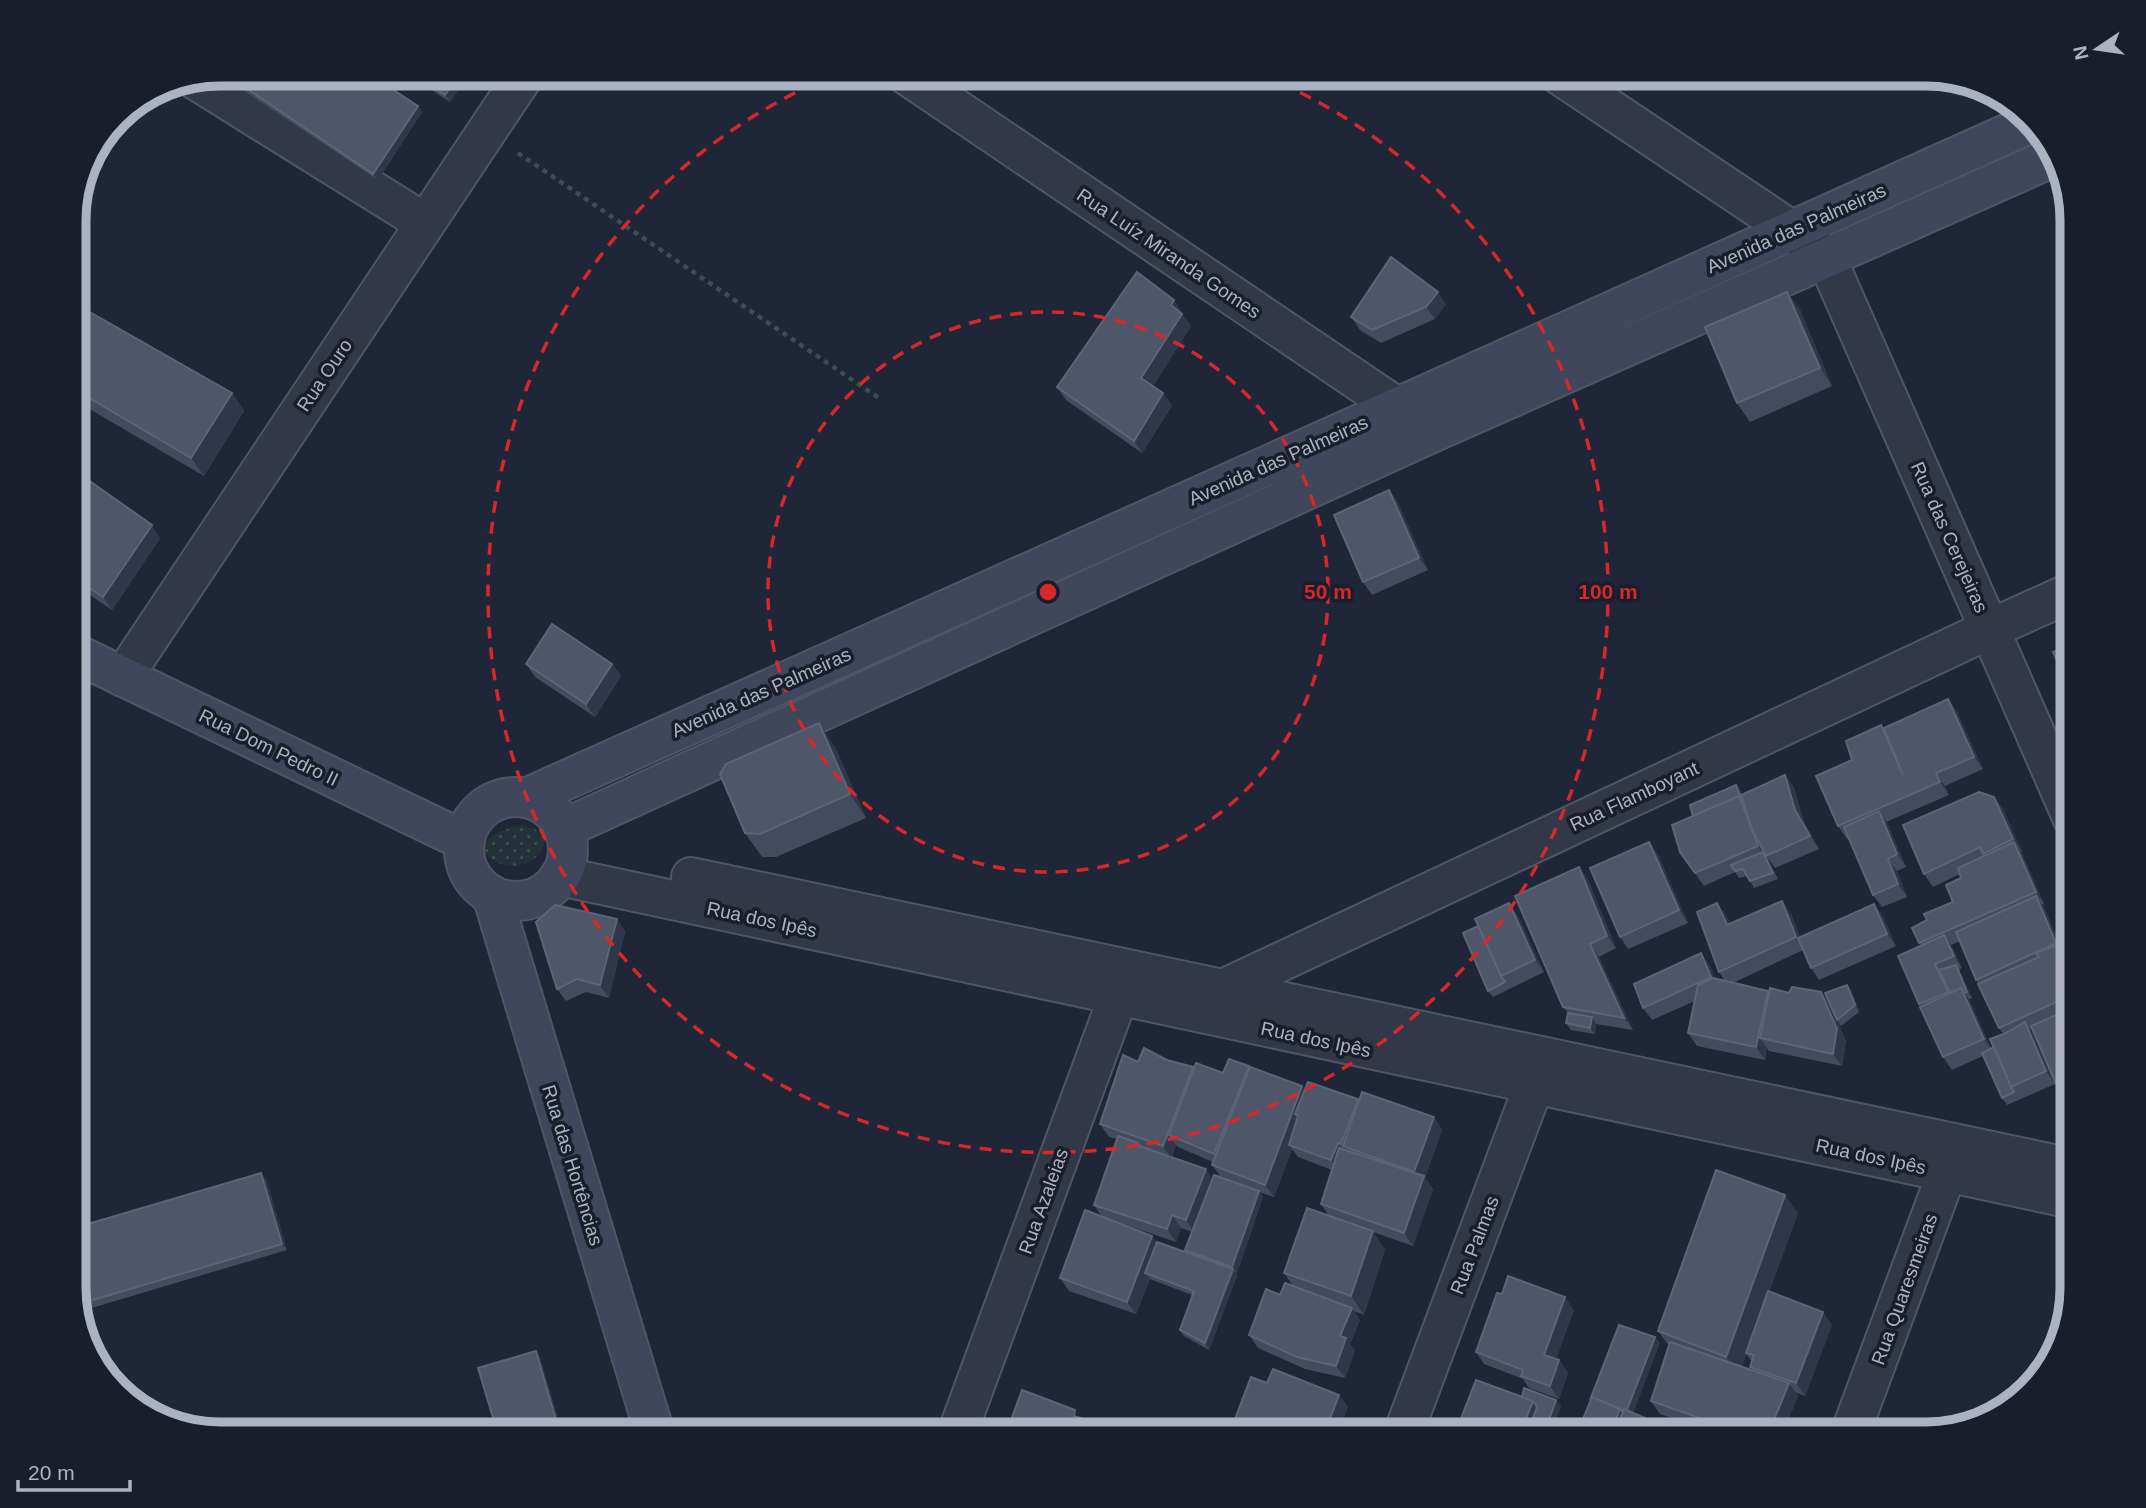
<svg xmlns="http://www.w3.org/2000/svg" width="2146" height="1508" viewBox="0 0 2146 1508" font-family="Helvetica,sans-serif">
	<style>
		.green { fill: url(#green-dots) }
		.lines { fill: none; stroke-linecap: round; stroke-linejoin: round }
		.street-casing { stroke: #505565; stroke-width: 42 }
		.secondary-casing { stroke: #505565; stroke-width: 42 }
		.path { stroke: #3b4e52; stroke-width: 4.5; stroke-dasharray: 5 5; stroke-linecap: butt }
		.street { stroke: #323847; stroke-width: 38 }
		.secondary { stroke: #40465b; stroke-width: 38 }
		.wall { fill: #434b5f; fill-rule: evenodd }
		.shaded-wall { fill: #30374a }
		.building { fill: #4e566a; stroke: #5d6478; stroke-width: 2 }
		.ring { fill: none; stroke: #d62828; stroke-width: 3.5; stroke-dasharray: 12 9 }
		.labels { text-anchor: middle; stroke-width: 7; stroke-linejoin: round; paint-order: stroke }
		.street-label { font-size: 19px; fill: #acb2c4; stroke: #181e2c }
		.rim { fill: none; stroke: #acb2c4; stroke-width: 9 }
		.centre { fill: #d62828; stroke: #181e2c; stroke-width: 3.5 }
		.ring-label { font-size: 21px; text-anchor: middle; font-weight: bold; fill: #d62828; stroke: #181e2c; stroke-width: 7; stroke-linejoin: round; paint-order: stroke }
	</style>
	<defs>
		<pattern id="green-dots" width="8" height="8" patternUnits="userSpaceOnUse" patternTransform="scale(1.75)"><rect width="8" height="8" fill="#213238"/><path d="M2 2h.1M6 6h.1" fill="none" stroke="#3f4d53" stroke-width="1.8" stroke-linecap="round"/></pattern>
	</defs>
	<rect width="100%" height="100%" fill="#1f2637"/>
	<!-- green -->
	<path class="green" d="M519,826L535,829L545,841C540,869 499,875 484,851C487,834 504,829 519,826Z"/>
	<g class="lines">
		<defs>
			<g id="street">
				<path d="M905,74L1422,424"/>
				<path d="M1558,74L1791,230L1826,257L2072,817"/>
				<path d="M194,79L425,223"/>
				<path d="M123,677L525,74"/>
				<path d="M560,876L2072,1199"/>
				<path d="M691,877L2072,1168"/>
				<path d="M1223,996L1225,988L1990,629L2072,592"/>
				<path d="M957,1434L1127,973"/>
				<path d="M1403,1434L1543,1061"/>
				<path d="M1850,1434L1956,1148"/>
			</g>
			<g id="secondary">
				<path d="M74,653L465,841"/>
				<circle cx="516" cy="849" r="52"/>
				<path d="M526,798L2031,123"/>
				<path d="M563,829L1434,432L2056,156"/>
				<path d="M492,895L655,1434"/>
			</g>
		</defs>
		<!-- street casing -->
		<use href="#street" class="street-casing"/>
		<!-- secondary casing -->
		<use href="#secondary" class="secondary-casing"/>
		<!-- path -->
		<path class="path" d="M518,153L879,398"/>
		<!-- street -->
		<use href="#street" class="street"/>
		<!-- secondary -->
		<use href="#secondary" class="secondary"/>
	</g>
	<!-- wall -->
	<g class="wall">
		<path d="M407,74H468L450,102Z"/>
		<path d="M234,80L422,112L378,180L238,87Z"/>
		<path d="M1787,292L1800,310L1832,386L1750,422L1737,403Z"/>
		<path d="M74,303L232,393L244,411L204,476L74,400Z"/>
		<path d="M1446,304L1435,319L1381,343L1360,330L1351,317Z"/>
		<path d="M1182,312V314L1191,326L1153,386L1163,393L1172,406L1142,453L1066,400L1057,387Z"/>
		<path d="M74,470L160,538L112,610L74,584Z"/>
		<path d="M1389,490L1398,503L1428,570L1372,595L1363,582Z"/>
		<path d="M526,664H612L621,676L595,717L535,677Z"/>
		<path d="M1948,699L1957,712L1983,769L1945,786L1949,795L1886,822L1906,867L1897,871L1907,897L1882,907L1873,895L1849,838L1847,839L1838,826L1852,760L1885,731Z"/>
		<path d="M835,747L866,818L776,857H762L745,833Z"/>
		<path d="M1785,775L1794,788L1804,822L1819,849L1775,868L1767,857L1778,879L1754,888L1747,876L1739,878L1735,872L1704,886L1680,852L1693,816L1741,791L1742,794Z"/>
		<path d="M1994,797L2003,809L2022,852H2021L2044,904L2042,905L2060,944L2062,943L2072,959V1121L2033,1029L2030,1030L2034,1035L2055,1084L2007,1105L2002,1098L1983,1056L1952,1070L1943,1057L1919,1004L1921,945L1919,943L1927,920L1953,902L1961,878L1960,874L1933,887L1924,874ZM1960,941L1976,980L1999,1028L2003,1034L1994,1047L1991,1048L1969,999L1972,998L1959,970L1962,968L1951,945Z"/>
		<path d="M1649,842L1658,855L1688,923L1628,949L1620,937Z"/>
		<path d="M1579,867L1588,880L1616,948L1599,957L1633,1030L1596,1024L1595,1034L1571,1030L1566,1023L1568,1013L1563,1007Z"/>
		<path d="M1717,903L1726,915L1730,924L1791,914L1800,937L1874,904L1883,917L1896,946L1819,980L1811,968L1803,950L1733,983L1769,993L1821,992L1830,1004L1846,1041L1842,1066L1769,1051L1767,1048L1765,1060L1697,1046L1688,1033L1695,1001L1652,1020L1643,1008L1701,953L1710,966L1715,979L1725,981L1719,972Z"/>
		<path d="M1518,916L1544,972L1493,997L1488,991Z"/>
		<path d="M617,919L625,932L609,998L586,992L566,1001L557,989Z"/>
		<path d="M1852,991L1859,1012L1841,1026L1837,1020Z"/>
		<path d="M1167,1060L1193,1067L1194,1069L1223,1073L1249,1066L1250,1068L1302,1086L1304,1090L1358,1099L1359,1102L1434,1117L1442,1130L1425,1178L1433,1189L1413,1246L1373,1232L1385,1250L1364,1315L1354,1311L1360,1320L1350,1344L1355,1351L1345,1378L1305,1369L1258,1348L1249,1335L1280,1295L1293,1286L1284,1273L1329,1216L1321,1204L1332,1170L1298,1157L1292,1149L1274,1197L1259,1192L1263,1197L1237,1273L1235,1272L1237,1276L1209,1350L1184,1336L1180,1330L1192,1295L1150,1279L1136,1314L1069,1291L1060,1278L1102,1217L1094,1205L1117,1139L1109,1137L1100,1124L1138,1062ZM1176,1145L1178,1147L1213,1162L1212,1165L1221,1177L1213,1178L1172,1157ZM1117,1222L1176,1242L1181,1228L1192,1232L1185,1250L1186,1252L1157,1242Z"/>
		<path d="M266,1179L287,1250L78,1312L74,1298Z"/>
		<path d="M1798,1213L1769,1292L1832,1325L1805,1396L1795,1392L1798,1396L1783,1432L1778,1431L1776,1434H1718L1660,1414L1651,1401L1669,1346L1658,1331ZM1746,1354L1752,1362L1750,1367L1753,1371L1742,1367Z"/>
		<path d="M1574,1310L1556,1359L1559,1360L1568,1373L1559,1399L1529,1388L1523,1379L1484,1364L1476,1352Z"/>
		<path d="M1267,1383L1339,1395L1348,1407L1337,1434H1251L1244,1432L1235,1419Z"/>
		<path d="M1522,1397L1561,1406L1550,1434L1535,1430L1533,1434H1462L1464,1428L1460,1421Z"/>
	</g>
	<!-- shaded-wall -->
	<g class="shaded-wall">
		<path d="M460,74H468L450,102L445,95Z"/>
		<path d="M418,106L422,112L378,180L373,174Z"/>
		<path d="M1438,292L1446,304L1435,319L1426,307Z"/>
		<path d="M1787,292L1800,310L1832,386L1820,368Z"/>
		<path d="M1174,300L1182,312L1181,315L1182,314L1191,326L1150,390L1141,378Z"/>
		<path d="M232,393L244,411L204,476L191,458Z"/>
		<path d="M1163,393L1172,406L1142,453L1134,441Z"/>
		<path d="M1389,490L1398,503L1428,570L1419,558Z"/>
		<path d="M152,525L160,538L112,610L103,597Z"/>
		<path d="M612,664L621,676L595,717L586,704Z"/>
		<path d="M1948,699L1957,712L1983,769L1974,757Z"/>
		<path d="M819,723L835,747L866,818L850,794Z"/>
		<path d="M1936,773L1945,786L1949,795L1940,782Z"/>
		<path d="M1785,775L1794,788L1804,822L1819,849L1810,836L1795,810Z"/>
		<path d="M1736,785L1741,791L1767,858L1778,879L1758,846L1739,796Z"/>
		<path d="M1994,797L2003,809L2022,852L2013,839Z"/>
		<path d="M1879,811L1888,824L1906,867L1897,854Z"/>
		<path d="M1649,842L1658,855L1688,923L1679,910Z"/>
		<path d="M2014,842L2023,855L2044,904L2036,892Z"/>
		<path d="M1888,859L1897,871L1907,897L1898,884Z"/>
		<path d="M1579,867L1588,880L1616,948L1607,936Z"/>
		<path d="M2036,896L2045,909L2065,955L2056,943Z"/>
		<path d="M1782,901L1791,914L1805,950L1796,937Z"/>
		<path d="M1509,903L1518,916L1544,972L1535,960Z"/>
		<path d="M1717,903L1726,915L1736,938L1727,925Z"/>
		<path d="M1874,904L1883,917L1896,946L1887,934Z"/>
		<path d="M617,919L625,932L609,998L600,985Z"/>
		<path d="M1944,935L1953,948L1962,968L1954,956Z"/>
		<path d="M2062,943L2072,959V965Z"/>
		<path d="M1590,944L1599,957L1633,1030L1624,1018Z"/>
		<path d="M1701,953L1710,966L1720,989L1711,977Z"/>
		<path d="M1956,965L1960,971L1972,998L1967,992Z"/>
		<path d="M1847,985L1852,991L1859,1012L1855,1005Z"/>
		<path d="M1961,988L1970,1001L1992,1051L1984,1039Z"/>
		<path d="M1768,991L1776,1003L1760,1038L1767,1048L1765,1060L1756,1047Z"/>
		<path d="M1821,992L1830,1004L1846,1041L1842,1066L1833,1054Z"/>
		<path d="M1592,1017L1596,1024L1595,1034L1590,1028Z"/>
		<path d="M2025,1022L2034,1035L2055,1084L2046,1071Z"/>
		<path d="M1249,1066L1257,1078L1223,1166L1214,1154Z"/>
		<path d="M1193,1067L1202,1079L1169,1135L1176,1145L1171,1158L1163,1146Z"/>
		<path d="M1302,1086L1311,1099L1298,1116L1295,1114L1301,1124L1289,1145L1292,1149L1274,1197L1265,1185Z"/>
		<path d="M1358,1099L1366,1112L1343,1146L1350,1156L1341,1144Z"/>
		<path d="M1434,1117L1442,1130L1425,1178L1433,1189L1413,1246L1404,1233L1422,1183L1414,1172Z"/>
		<path d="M1338,1143L1346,1155L1340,1173L1331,1160Z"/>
		<path d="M1206,1169L1215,1182L1194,1233L1186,1220Z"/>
		<path d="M261,1173L266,1179L287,1250L282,1244Z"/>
		<path d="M1259,1191L1263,1197L1237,1273L1232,1267Z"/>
		<path d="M1785,1195L1798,1213L1739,1375L1726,1357Z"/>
		<path d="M1172,1215L1181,1228L1176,1242L1167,1229Z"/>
		<path d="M1373,1231L1385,1250L1364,1315L1351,1296Z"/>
		<path d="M1152,1236L1161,1248L1145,1273L1150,1279L1136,1314L1127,1302Z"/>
		<path d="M1233,1269L1237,1276L1209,1350L1205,1343Z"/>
		<path d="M1565,1297L1574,1310L1553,1367L1544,1355Z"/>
		<path d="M1352,1308L1360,1320L1350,1344L1355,1351L1345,1378L1336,1366L1340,1336Z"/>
		<path d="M1823,1312L1832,1325L1805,1396L1796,1383Z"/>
		<path d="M1655,1337L1660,1343L1631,1419L1626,1413Z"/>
		<path d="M536,1351L540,1357L563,1434H560Z"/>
		<path d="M1559,1360L1568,1373L1559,1399L1550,1386Z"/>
		<path d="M1789,1383L1798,1396L1783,1432L1774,1420Z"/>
		<path d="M1339,1395L1348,1407L1337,1434H1324Z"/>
		<path d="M1556,1400L1561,1406L1550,1434L1546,1428Z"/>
		<path d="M1533,1401L1542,1414L1531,1423L1535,1430L1533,1434H1520Z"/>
		<path d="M1620,1409L1629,1421L1624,1434H1610Z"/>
		<path d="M1645,1418L1654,1430L1653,1434H1639Z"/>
		<path d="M1769,1418L1778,1431L1776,1434H1763Z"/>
	</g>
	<!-- building -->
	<g class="building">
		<path d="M238,74H369L418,106L373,174L234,80Z"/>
		<path d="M412,74H460L445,95Z"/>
		<path d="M1391,257L1438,292L1426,307L1372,330L1351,317Z"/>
		<path d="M1137,272L1174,300L1171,305L1182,314L1141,378L1163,393L1134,441L1057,387Z"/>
		<path d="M1787,292L1820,368L1737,403L1705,327Z"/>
		<path d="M74,303L232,393L191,458L74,389Z"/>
		<path d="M74,470L152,525L103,597L74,578Z"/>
		<path d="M1389,490L1419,558L1363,582L1334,515Z"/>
		<path d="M552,624L612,664L586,704L526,664Z"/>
		<path d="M2072,644V695L2053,652Z"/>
		<path d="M1948,699L1974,757L1936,773L1940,782L1838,826L1816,776L1852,760L1846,741L1881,725L1903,775L1884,728Z"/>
		<path d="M819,723L850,794L760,834L745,833L720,774L726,764Z"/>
		<path d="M1785,775L1795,810L1810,836L1766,856L1752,829L1741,795Z"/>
		<path d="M1736,785L1743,803L1739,796L1693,816L1690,805Z"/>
		<path d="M1979,792L1994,797L2013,839L1983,854L1980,847L1924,874L1903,825Z"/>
		<path d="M1739,796L1758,846L1695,873L1680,852L1672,825Z"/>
		<path d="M1879,811L1897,854L1888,859L1898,884L1873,895L1844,827Z"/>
		<path d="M1649,842L1679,910L1620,937L1590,868Z"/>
		<path d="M2014,842L2036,892L1919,943L1912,928L1927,920L1924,914L1953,902L1946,885L1961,878L1958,868Z"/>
		<path d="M1763,852L1773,873L1750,881L1743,869L1735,871L1731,865Z"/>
		<path d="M1579,867L1607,936L1590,944L1624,1018L1563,1007L1515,896Z"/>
		<path d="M2036,896L2056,943L1976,980L1956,932Z"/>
		<path d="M1782,901L1796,937L1719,972L1697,912L1717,903L1727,925Z"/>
		<path d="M1509,903L1535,960L1501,976L1475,919Z"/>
		<path d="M1874,904L1887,934L1811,968L1798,938Z"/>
		<path d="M555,905L617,919L600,985L577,979L557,989L536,922Z"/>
		<path d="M1478,926L1501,976L1505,982L1488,991L1463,933Z"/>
		<path d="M1944,935L1954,956L1935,964L1948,992L1919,1004L1898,956Z"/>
		<path d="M2062,943L2072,965V999L2065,1002L2063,999L1999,1028L1978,984L2039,957L2036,953Z"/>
		<path d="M1701,953L1711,977L1643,1008L1634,984Z"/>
		<path d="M1956,965L1967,992L1964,993L1961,988L1950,993L1939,970Z"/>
		<path d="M1713,978L1768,991L1756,1047L1688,1033L1698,985Z"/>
		<path d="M1847,985L1855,1005L1837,1020L1825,993Z"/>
		<path d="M1792,987L1821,992L1837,1029L1833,1054L1760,1038L1770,988L1789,993Z"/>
		<path d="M1961,988L1984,1039L1943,1057L1920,1007Z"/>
		<path d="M2072,1008V1121L2031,1026Z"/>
		<path d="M1568,1013L1592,1017L1590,1028L1566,1023Z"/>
		<path d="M2025,1022L2046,1071L2011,1087L1990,1039L2006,1033Z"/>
		<path d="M1994,1047L2011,1087L2014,1092L2002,1098L1982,1053Z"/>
		<path d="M1144,1048L1167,1060L1193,1067L1163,1146L1100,1124L1123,1055L1138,1062Z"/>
		<path d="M1229,1059L1249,1066L1214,1154L1169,1135L1196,1063L1223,1073Z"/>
		<path d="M1250,1067L1302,1086L1265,1185L1212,1165Z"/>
		<path d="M1308,1082L1358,1099L1341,1144L1338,1143L1331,1160L1289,1145L1298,1116L1295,1114Z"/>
		<path d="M1362,1092L1434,1117L1414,1172L1343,1146Z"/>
		<path d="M1118,1136L1138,1143L1139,1146L1206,1169L1186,1220L1172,1215L1167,1229L1094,1205Z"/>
		<path d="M1339,1148L1424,1176L1404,1233L1321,1204Z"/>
		<path d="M1716,1170L1785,1195L1726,1357L1658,1331Z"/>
		<path d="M261,1173L282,1244L76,1305L74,1298V1228Z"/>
		<path d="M1214,1175L1259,1191L1232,1267L1185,1250Z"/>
		<path d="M1307,1208L1373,1231L1351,1296L1284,1273Z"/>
		<path d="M1085,1210L1152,1236L1127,1302L1060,1278Z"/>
		<path d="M1157,1242L1233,1269L1205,1343L1180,1330L1194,1291L1145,1273Z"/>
		<path d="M1508,1276L1565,1297L1544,1355L1559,1360L1550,1386L1521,1376L1523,1370L1476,1352L1497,1293L1502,1294Z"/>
		<path d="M1285,1283L1352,1308L1340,1336L1346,1338L1336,1366L1297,1357L1249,1335L1266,1289L1280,1295Z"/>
		<path d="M1768,1291L1823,1312L1796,1383L1750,1367L1754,1355L1746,1353Z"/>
		<path d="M1619,1325L1655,1337L1627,1410L1624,1409L1623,1412L1620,1409L1592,1397L1590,1400Z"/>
		<path d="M1670,1342L1789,1383L1774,1420L1769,1418L1763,1434H1745L1651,1401Z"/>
		<path d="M536,1351L560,1434H498L478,1368Z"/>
		<path d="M1273,1369L1339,1395L1324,1434H1274L1235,1419L1251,1377L1267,1383Z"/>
		<path d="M1476,1380L1533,1401L1520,1434H1496L1460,1421Z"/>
		<path d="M1524,1388L1556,1400L1546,1428L1531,1423L1537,1407L1533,1401L1522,1397Z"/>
		<path d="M1022,1390L1075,1410L1074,1416L1126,1432L1125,1434H1006Z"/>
		<path d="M1592,1397L1620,1409L1610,1434H1577Z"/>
		<path d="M1624,1409L1645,1418L1639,1434H1614Z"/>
		<path d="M1172,1419L1207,1432L1206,1434H1166Z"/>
		<path d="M1464,1428L1483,1434H1462Z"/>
	</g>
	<!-- distance rings -->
	<g class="ring">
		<circle cx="1048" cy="592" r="280"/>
		<path d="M1262 75A560 560 0 1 1 834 75"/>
	</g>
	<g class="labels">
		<!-- street labels -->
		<g class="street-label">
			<text transform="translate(1796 228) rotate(-24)" y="7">Avenida das Palmeiras</text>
			<text transform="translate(1169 253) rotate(34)" y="7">Rua Luíz Miranda Gomes</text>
			<text transform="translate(324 375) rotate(-56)" y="7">Rua Ouro</text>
			<text transform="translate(1278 460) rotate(-24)" y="7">Avenida das Palmeiras</text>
			<text transform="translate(1950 537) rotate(66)" y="7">Rua das Cerejeiras</text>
			<text transform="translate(761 692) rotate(-24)" y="7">Avenida das Palmeiras</text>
			<text transform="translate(269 747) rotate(26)" y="7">Rua Dom Pedro II</text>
			<text transform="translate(1634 796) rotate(-25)" y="7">Rua Flamboyant</text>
			<text transform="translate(762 919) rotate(12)" y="7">Rua dos Ipês</text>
			<text transform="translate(1316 1039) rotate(12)" y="7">Rua dos Ipês</text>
			<text transform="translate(1871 1156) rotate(12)" y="7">Rua dos Ipês</text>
			<text transform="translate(573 1165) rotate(73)" y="7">Rua das Hortências</text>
			<text transform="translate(1043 1201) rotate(-70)" y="7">Rua Azaleias</text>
			<text transform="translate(1474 1245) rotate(-69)" y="7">Rua Palmas</text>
			<text transform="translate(1904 1289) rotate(-70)" y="7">Rua Quaresmeiras</text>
		</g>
	</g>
	<!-- crop -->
	<path d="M0 0H2146V1508H0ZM220 86H1926A134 134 0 0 1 2060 220V1288A134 134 0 0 1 1926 1422H220A134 134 0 0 1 86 1288V220A134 134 0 0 1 220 86Z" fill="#181e2c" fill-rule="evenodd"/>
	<path class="rim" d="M220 86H1926A134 134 0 0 1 2060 220V1288A134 134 0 0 1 1926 1422H220A134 134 0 0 1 86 1288V220A134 134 0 0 1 220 86Z"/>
	<circle cx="1048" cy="592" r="10" class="centre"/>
	<g class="ring-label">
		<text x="1328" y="599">50 m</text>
		<text x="1608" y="599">100 m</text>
	</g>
	<!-- north arrow -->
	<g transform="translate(2097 49) rotate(257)" stroke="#181e2c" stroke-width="5" paint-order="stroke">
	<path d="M0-5L12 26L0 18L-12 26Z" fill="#acb2c4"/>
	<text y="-10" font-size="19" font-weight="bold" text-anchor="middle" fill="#acb2c4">N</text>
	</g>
	<!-- scale -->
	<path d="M18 1480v10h112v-10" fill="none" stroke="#acb2c4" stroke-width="3.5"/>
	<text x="28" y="1480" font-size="21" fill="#acb2c4" stroke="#181e2c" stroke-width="5" paint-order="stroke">20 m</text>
</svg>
